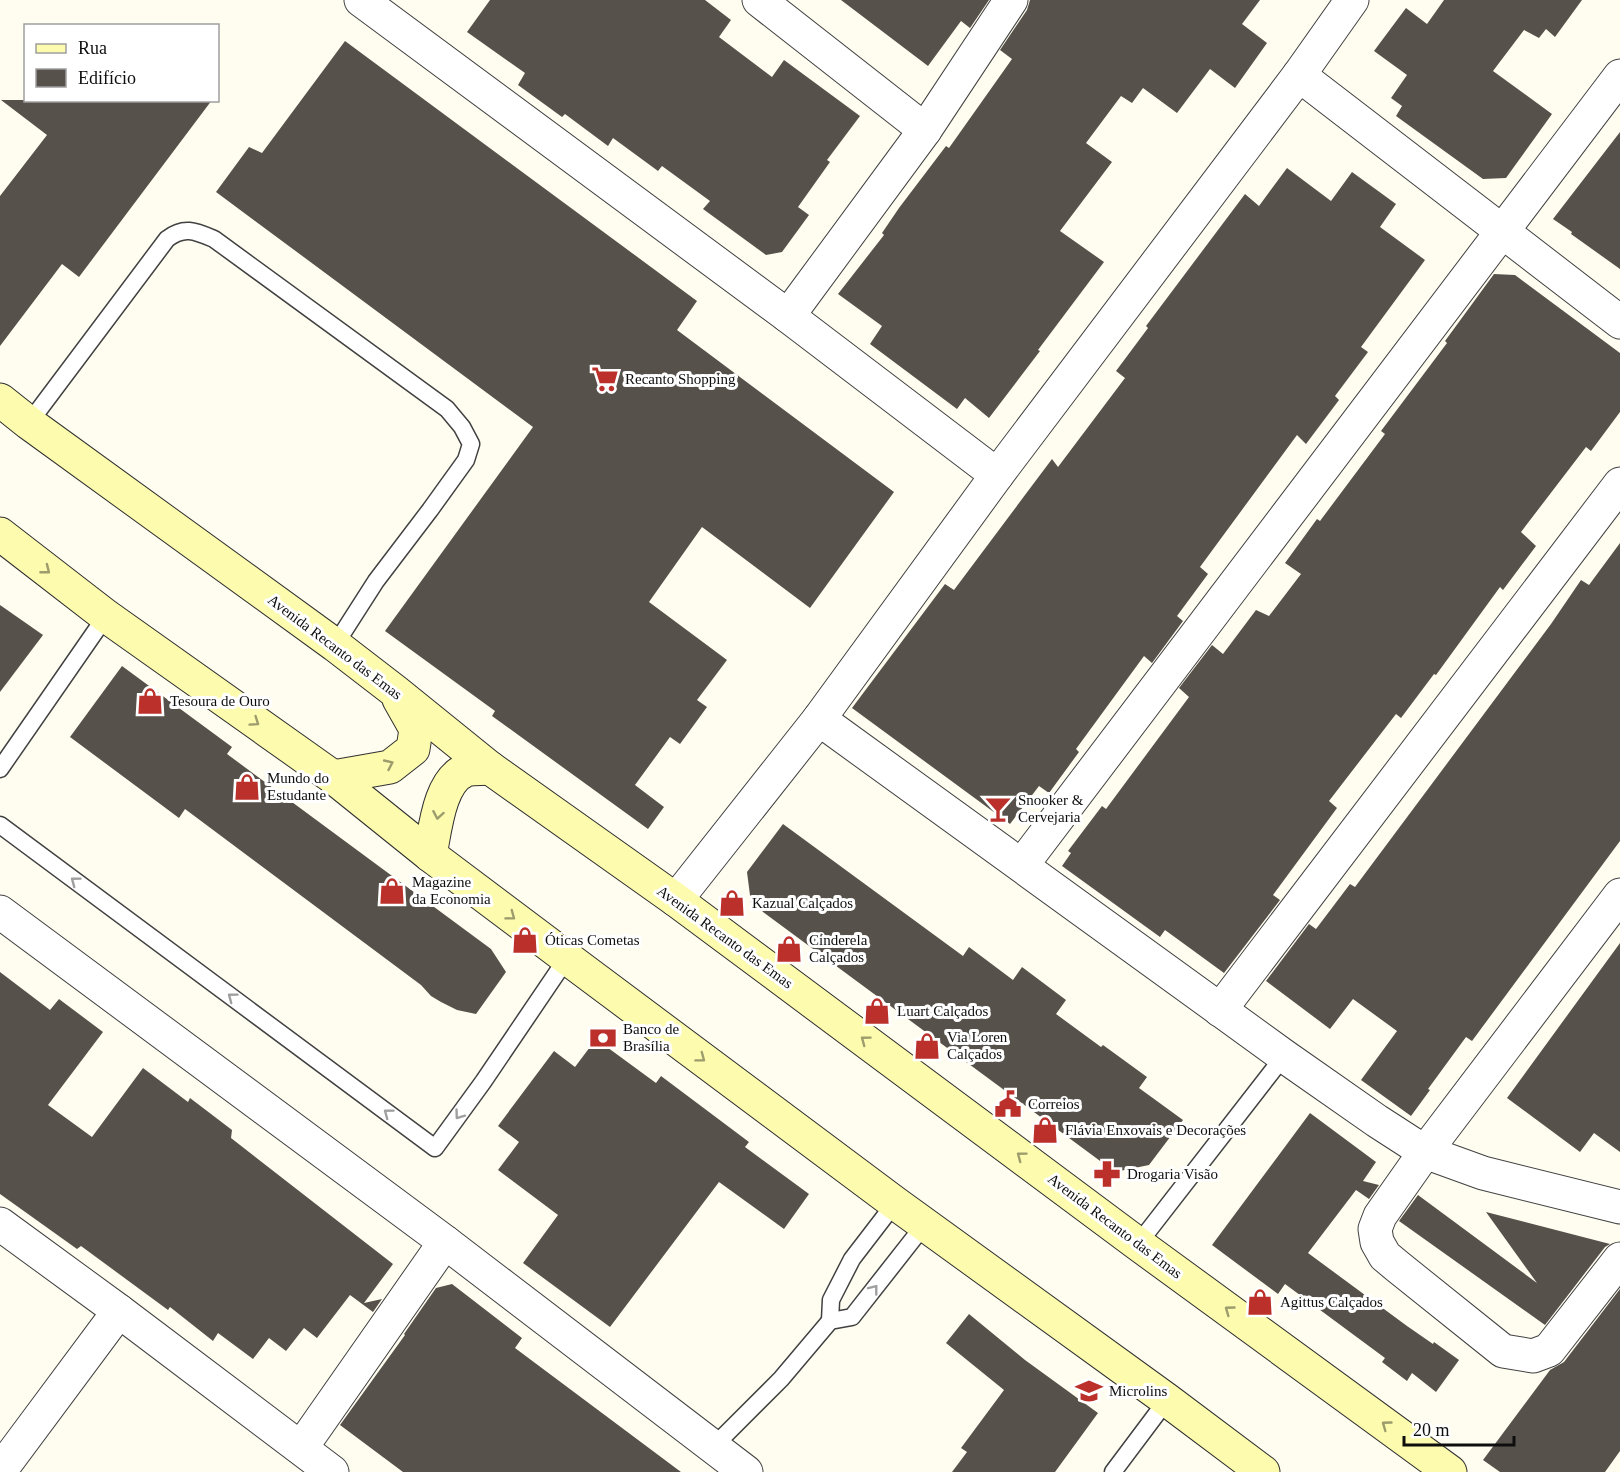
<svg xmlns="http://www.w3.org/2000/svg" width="1620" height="1472" viewBox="0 0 1620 1472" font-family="Georgia,serif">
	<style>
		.building { fill: #57514b }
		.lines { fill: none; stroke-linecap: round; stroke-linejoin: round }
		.lane-casing { stroke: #414141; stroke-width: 19 }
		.street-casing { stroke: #414141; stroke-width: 35 }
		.secondary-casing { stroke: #303030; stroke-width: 35 }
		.lane { stroke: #fff; stroke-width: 16 }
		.street { stroke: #fff; stroke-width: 33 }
		.secondary { stroke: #fdfbad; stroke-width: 33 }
		.oneway { stroke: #9d9c6d }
		.oneway2 { stroke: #9f9f9f }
		.labels { text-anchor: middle; stroke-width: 6; stroke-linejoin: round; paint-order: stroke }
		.poi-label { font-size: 15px; fill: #0e0e0e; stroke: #fff; text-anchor: start }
		.street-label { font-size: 15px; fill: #0e0e0e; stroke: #fff }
	</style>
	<rect width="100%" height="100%" fill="#fffdf0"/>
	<!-- building -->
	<g class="building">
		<path d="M490,0H705L731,20L719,37L772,77L784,60L860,116L827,160L830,162L798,207L809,215L782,252L766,255L703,209L710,201L662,166L658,171L613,138L608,146L565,114L562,117L518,85L525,73L467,32Z"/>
		<path d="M841,0H989L970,28L961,21L928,66Z"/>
		<path d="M1030,0H1260L1242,24L1267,43L1235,88L1210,69L1177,113L1143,88L1132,103L1121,96L1086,143L1112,162L1060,231L1104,262L1038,350L1040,351L989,418L965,398L957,409L870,344L882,326L838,294L884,235L882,233L899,208L946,146L949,148L1012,59L1000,50L1027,10Z"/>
		<path d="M1444,0H1582L1555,37L1546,29L1539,38L1524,30L1493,71L1552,114L1506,178L1483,179L1396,116L1402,106L1391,98L1407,75L1374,51L1406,8L1427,24Z"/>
		<path d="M345,41L697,301L677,330L894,492L810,608L702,527L649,602L727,660L697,700L707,707L680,744L670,737L635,785L664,807L648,829L492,716L495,711L385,631L533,427L216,192L249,147L262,153Z"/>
		<path d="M1,100H212L79,277L62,264L0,346V196L47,135Z"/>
		<path d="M1620,132V269L1571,234L1572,232L1553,219Z"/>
		<path d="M1287,168L1331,201L1352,172L1396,204L1380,227L1425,260L1361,347L1368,352L1335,396L1339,400L1306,444L1297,435L1200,567L1208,574L1177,616L1183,621L1152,663L1144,656L1076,749L1079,752L1049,793L1039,786L1010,824L852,708L945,584L954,590L1052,459L1058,467L1125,378L1116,371L1148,328L1146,326L1245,194L1259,206Z"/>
		<path d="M1494,274L1515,275L1620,353V412L1591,451L1586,447L1521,532L1536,546L1503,590L1500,587L1436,675L1434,674L1401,718L1396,714L1329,801L1337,808L1273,895L1280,900L1224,973L1165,930L1160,937L1062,866L1071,853L1068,851L1102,806L1106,809L1189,697L1179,688L1212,645L1223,654L1256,610L1269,616L1301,574L1285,563L1317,519L1320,521L1385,434L1381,431L1447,343L1445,341Z"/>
		<path d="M1620,543V841L1472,1041L1466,1037L1428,1089L1430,1090L1411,1116L1361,1080L1397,1031L1353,999L1330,1029L1266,981L1309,924L1316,929L1350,884L1355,887L1551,624L1581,580L1589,585Z"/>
		<path d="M0,605L43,635L0,692Z"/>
		<path d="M122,666L232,747L227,754L491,949L506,972L476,1014L457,1010L441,1002L431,996L421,985L185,809L179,818L70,737Z"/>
		<path d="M783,824L963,956L969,947L1013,980L1022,967L1066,1000L1056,1014L1101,1047L1103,1045L1147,1077L1139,1088L1183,1120L1149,1165L1115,1172L751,903L747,872Z"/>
		<path d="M1620,943V1152L1594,1133L1580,1152L1507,1098Z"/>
		<path d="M0,972L50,1010L59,999L103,1032L48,1105L92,1137L143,1068L188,1102L190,1098L232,1130L231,1138L393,1264L364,1303L382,1299L373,1312L350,1295L317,1338L304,1328L286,1351L269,1338L253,1359L218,1333L213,1341L170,1307L168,1310L81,1246L77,1249L0,1194Z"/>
		<path d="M596,1039L656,1083L661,1076L749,1142L745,1147L809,1194L784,1229L719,1182L610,1327L523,1263L558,1215L498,1170L519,1142L498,1126L554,1051L575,1067Z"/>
		<path d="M1310,1113L1376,1162L1363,1181L1379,1185L1369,1199L1356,1190L1308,1253L1407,1326L1433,1344L1434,1342L1459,1360L1436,1392L1412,1373L1407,1381L1382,1362L1385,1358L1285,1284L1278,1294L1212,1245Z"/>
		<path d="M1418,1195L1537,1283L1486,1212L1610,1244L1605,1247L1545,1325L1399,1221Z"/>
		<path d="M452,1284L522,1338L515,1348L681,1472H403L340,1425L405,1335L404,1334L436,1288Z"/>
		<path d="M1620,1289V1451L1605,1472H1500L1483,1460L1550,1370L1564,1362Z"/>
		<path d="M969,1314L1025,1360L1098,1413L1055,1472H952L967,1452L961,1448L1004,1390L946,1343Z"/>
	</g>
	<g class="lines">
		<defs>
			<g id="lane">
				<path d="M29,423L167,239C184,226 195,231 214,239L447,409L462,427L471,444L466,460L430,510L376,581L335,645"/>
				<path d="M0,769L106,616"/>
				<path d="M0,825L435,1148L483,1082L567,958"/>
				<path d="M1138,1244L1284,1056"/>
				<path d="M830,1321L831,1300L852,1259L895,1203"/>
				<path d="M713,1447L781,1379L830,1321L852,1317L925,1224"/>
				<path d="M1113,1472L1167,1400"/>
			</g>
			<g id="street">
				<path d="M361,0L788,316L997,475"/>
				<path d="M759,0L925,130"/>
				<path d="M1299,75L1620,322"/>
				<path d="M788,316L925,130L1011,0"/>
				<path d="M819,719L1284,1056L1377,1121L1425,1152L1483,1173L1620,1207"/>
				<path d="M1022,865L1620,76"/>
				<path d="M1620,895L1425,1152L1380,1216L1375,1229L1377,1242L1385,1256L1397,1266L1503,1351L1533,1356L1549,1350L1620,1259"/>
				<path d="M676,900L819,719L997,475L1299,75L1352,0"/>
				<path d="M0,912L445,1242L746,1472"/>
				<path d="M1220,1010L1620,484"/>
				<path d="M0,1224L119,1311L332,1472"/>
				<path d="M301,1448L445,1242"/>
				<path d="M0,1471L119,1311"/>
			</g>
			<g id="secondary">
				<path d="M0,400L29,423L335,645L396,692L490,768L676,900L1138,1244L1450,1472"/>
				<path d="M0,534L106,616L333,777L430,855L567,958L895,1203L1167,1400L1263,1472"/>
				<path d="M333,777L390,767L413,749L416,729L399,699"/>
				<path d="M430,855C435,831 439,780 466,770C473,768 483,769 490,768"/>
			</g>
		</defs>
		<!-- lane casing -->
		<use href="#lane" class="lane-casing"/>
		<!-- street casing -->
		<use href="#street" class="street-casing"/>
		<!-- secondary casing -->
		<use href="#secondary" class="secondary-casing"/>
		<!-- lane -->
		<use href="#lane" class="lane"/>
		<!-- street -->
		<use href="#street" class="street"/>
		<!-- secondary -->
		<use href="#secondary" class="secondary"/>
	</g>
	<!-- one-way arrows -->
	<defs><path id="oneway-chevron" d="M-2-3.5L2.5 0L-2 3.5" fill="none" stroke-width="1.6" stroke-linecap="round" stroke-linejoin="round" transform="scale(1.5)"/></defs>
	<g class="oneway">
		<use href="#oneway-chevron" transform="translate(46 570) rotate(38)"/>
		<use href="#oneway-chevron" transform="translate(255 722) rotate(35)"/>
		<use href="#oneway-chevron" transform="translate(389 764) rotate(-25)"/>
		<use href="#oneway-chevron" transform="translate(438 815) rotate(100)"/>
		<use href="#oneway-chevron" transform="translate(511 916) rotate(37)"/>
		<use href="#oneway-chevron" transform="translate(865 1040) rotate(-143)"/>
		<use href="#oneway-chevron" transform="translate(701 1058) rotate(37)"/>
		<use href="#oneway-chevron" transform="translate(1021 1156) rotate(-143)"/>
		<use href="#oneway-chevron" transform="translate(1229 1310) rotate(-144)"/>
		<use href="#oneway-chevron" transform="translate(1386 1425) rotate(-144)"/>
	</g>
	<g class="oneway2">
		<use href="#oneway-chevron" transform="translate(75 881) rotate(-143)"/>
		<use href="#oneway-chevron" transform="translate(232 997) rotate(-143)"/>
		<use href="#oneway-chevron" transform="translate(388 1113) rotate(-143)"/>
		<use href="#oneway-chevron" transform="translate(459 1115) rotate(126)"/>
		<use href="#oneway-chevron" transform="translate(874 1289) rotate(-52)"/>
	</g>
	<!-- icons -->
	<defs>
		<symbol id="supermarket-bare" viewBox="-9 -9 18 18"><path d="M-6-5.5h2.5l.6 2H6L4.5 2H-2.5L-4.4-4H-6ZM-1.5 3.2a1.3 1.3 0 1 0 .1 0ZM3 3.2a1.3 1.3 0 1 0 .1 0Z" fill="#bb302a" stroke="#fff" stroke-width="2.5" paint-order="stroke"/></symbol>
		<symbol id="shop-bare" viewBox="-9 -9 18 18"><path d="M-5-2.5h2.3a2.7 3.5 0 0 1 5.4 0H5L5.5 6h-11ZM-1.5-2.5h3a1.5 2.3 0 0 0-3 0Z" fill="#bb302a" stroke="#fff" stroke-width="2.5" paint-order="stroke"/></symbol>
		<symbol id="bar-bare" viewBox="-9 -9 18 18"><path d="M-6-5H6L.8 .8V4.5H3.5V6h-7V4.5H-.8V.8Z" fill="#bb302a" stroke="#fff" stroke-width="2.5" paint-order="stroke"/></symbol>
		<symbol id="bank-bare" viewBox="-9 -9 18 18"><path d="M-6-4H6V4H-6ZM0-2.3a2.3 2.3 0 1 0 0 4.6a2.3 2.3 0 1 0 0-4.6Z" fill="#bb302a" stroke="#fff" stroke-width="2.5" paint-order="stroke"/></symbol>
		<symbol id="civic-bare" viewBox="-9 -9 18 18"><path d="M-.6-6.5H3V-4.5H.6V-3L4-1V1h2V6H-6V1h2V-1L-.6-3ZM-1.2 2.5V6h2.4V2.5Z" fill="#bb302a" stroke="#fff" stroke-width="2.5" paint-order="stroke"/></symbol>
		<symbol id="pharmacy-bare" viewBox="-9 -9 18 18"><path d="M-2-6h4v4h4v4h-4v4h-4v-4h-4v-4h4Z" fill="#bb302a" stroke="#fff" stroke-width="2.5" paint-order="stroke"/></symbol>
		<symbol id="school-bare" viewBox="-9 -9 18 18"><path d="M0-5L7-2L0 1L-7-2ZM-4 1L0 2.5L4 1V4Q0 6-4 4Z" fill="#bb302a" stroke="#fff" stroke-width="2.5" paint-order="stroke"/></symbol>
	</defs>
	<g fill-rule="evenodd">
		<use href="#supermarket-bare" x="586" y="360" width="38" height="38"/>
		<use href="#shop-bare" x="131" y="682" width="38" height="38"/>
		<use href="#shop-bare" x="228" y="768" width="38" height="38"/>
		<use href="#bar-bare" x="979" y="790" width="38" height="38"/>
		<use href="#shop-bare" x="373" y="872" width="38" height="38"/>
		<use href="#shop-bare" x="713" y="884" width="38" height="38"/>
		<use href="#shop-bare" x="506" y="921" width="38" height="38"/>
		<use href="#shop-bare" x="770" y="930" width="38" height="38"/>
		<use href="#shop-bare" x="858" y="992" width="38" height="38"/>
		<use href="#bank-bare" x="584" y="1019" width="38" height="38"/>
		<use href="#shop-bare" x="908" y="1027" width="38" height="38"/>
		<use href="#civic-bare" x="989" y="1085" width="38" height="38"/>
		<use href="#shop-bare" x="1026" y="1111" width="38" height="38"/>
		<use href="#pharmacy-bare" x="1088" y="1155" width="38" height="38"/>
		<use href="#shop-bare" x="1241" y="1283" width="38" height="38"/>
		<use href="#school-bare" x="1070" y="1372" width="38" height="38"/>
	</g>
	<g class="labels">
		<!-- poi labels -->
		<g class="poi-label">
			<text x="625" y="384">Recanto Shopping</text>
			<text x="170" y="706">Tesoura de Ouro</text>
			<text x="267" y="783">Mundo do<tspan x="267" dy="17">Estudante</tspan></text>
			<text x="1018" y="805">Snooker &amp;<tspan x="1018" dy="17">Cervejaria</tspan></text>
			<text x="412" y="887">Magazine<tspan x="412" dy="17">da Economia</tspan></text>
			<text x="752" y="908">Kazual Calçados</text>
			<text x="545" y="945">Óticas Cometas</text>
			<text x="809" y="945">Cinderela<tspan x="809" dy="17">Calçados</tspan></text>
			<text x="897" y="1016">Luart Calçados</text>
			<text x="623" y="1034">Banco de<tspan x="623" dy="17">Brasília</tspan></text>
			<text x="947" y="1042">Via Loren<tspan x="947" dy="17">Calçados</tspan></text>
			<text x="1028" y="1109">Correios</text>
			<text x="1065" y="1135">Flávia Enxovais e Decorações</text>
			<text x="1127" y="1179">Drogaria Visão</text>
			<text x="1280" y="1307">Agittus Calçados</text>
			<text x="1109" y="1396">Microlins</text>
		</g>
		<!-- street labels -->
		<g class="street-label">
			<text transform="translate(335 647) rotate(37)" y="5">Avenida Recanto das Emas</text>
			<text transform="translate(725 937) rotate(36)" y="5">Avenida Recanto das Emas</text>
			<text transform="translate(1115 1226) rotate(37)" y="5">Avenida Recanto das Emas</text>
		</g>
	</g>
	<!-- legend -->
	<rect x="24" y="24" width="195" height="78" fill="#ffffff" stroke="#9f9f9f" stroke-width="1.5"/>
	<rect x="36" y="44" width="30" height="9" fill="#fdfbad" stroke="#9f9f9f" stroke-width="1.5"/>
	<text x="78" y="54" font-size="18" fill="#0e0e0e">Rua</text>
	<rect x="36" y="69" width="30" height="18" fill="#57514b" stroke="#9f9f9f" stroke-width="1.5"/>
	<text x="78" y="84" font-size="18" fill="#0e0e0e">Edifício</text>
	<!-- scale -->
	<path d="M1404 1436v9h110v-9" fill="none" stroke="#0e0e0e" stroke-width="3"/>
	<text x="1413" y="1436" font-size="18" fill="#0e0e0e" stroke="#ffffff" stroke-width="4.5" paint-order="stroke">20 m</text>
</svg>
